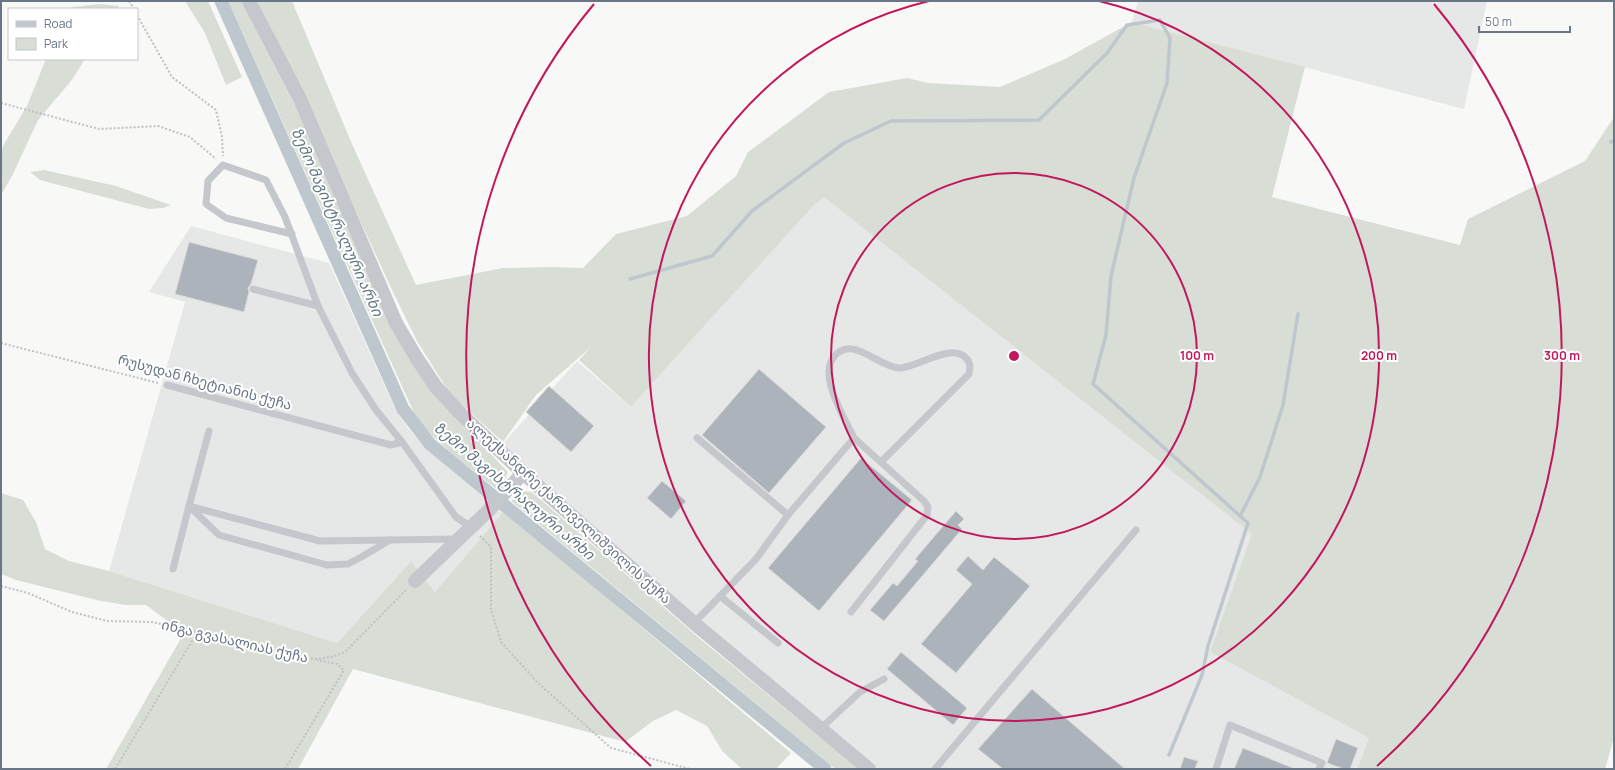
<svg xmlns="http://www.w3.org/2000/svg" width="1615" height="770" viewBox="0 0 1615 770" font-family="Manrope,'Noto Sans Georgian',sans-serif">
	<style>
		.built { fill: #e6e8e7 }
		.green { fill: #d8ded5 }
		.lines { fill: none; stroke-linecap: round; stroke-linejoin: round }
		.stream { stroke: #bec7cd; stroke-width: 3.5 }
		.canal { stroke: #bec7cd; stroke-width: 13 }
		.building { fill: #acb3ba; stroke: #dadad8 }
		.path { stroke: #bec0c3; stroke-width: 2; stroke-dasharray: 2 2; stroke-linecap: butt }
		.service { stroke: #c4c7cb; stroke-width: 7 }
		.minor { stroke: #c4c7cb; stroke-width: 14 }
		.ring { fill: none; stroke: #c2185b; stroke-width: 2 }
		.labels { text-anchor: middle; stroke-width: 4; stroke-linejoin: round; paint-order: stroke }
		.street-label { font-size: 14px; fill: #687687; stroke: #fff }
		.water-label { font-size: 15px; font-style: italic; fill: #637783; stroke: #fff }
		.centre { fill: #c2185b; stroke: #fff; stroke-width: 2 }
		.ring-label { font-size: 12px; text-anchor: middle; font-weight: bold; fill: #c2185b; stroke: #fff; stroke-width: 4; stroke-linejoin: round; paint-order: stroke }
	</style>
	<rect width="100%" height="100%" fill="#f8f9f6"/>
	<!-- built -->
	<g class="built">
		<path d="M1138,1H1487L1464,109L1132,22Z"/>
		<path d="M823,195L1253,534L1210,652L1369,738L1357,769H869L498,449L577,361L631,407Z"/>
		<path d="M191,226L329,263L394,406L408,428L422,444L504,511L435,592L411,561L337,643L109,571L185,302L149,292Z"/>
	</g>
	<!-- green -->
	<g class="green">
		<path d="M185,1H208L242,77L226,85L205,33Z"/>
		<path d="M228,1H243L297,109L378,292L448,409L508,472L500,492C473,470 434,443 415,415Z"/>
		<path d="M257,1H292L352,144L416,285L503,268L551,267L583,268L616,234L687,216L736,176L748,152L829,92L907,78L928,83L1000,87L1065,59L1132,22L1305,67L1272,197L1460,245L1468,219L1585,161L1614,117V737L1605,769H1357L1369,738L1210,652L1252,534L824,197L814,205L631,407L579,360L591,347L536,395L503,442L450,394L417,341L392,290L300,90Z"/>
		<path d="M99,4L119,6L117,9H72L73,7Z"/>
		<path d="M46,59H85L71,81L38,120L13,174L1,195V151L4,144L27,106Z"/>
		<path d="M44,170L116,186L171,205L163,208L149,209L40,180L30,172Z"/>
		<path d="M523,491L532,492L699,638L859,769H835L511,501Z"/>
		<path d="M1,493L23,500L36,522L45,549L69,561L109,571L337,643L411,561L435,592L504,511L791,753L776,769H742L723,752L707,726L676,710L653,721L625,742L353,669L298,769H106L184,633L146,605H126L101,601L64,592L16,580L1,574Z"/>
	</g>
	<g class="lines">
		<!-- stream -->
		<g class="stream">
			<path d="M1611,142L1614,141"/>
			<path d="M630,279L712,256L752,211L844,143L891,121L1039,120L1107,53L1127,25L1160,20L1170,38L1167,83L1134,178L1111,276L1106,335L1093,384L1248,523L1208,646L1202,675L1169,755"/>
			<path d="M1240,516L1260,477L1283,405L1298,314"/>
		</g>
		<!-- canal -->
		<path class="canal" d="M221,1L403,409L430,444L825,769"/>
	</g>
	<!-- building -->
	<g class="building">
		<path d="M189,242L258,260L251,284L248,288L249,292L244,312L175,294Z"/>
		<path d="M759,369L826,427L769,493L702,435Z"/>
		<path d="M549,386L594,426L571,452L526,412Z"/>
		<path d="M861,458L912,500L819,611L768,568Z"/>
		<path d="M662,481L686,501L671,519L647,498Z"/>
		<path d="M956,511L964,519L958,525L962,529L884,621L870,610L893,583L897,586L918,561L915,559Z"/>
		<path d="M968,556L983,570L994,557L1030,586L956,673L921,644L972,584L956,570Z"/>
		<path d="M901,652L967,708L953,725L887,669Z"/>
		<path d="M1032,689L1125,769H1003L978,749Z"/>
		<path d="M1336,739L1358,748L1350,769H1344L1327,763Z"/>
		<path d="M1243,748L1293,768V769H1234Z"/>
		<path d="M1184,757L1198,761L1195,769H1180Z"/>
	</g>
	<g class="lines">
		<!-- path -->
		<g class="path">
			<path d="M129,1L134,9"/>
			<path d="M137,15L172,77L216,110L222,137L223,156"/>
			<path d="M1,103L99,129L158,126L190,137L216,159"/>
			<path d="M1,343L158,383"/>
			<path d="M480,536L491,547V609L501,642L538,683L611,748L690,769"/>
			<path d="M1,586L28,593L72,612L107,621L152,622L314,659L332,657L345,652L406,590"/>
			<path d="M115,769L197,633"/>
			<path d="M285,769L344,670L337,664L317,660"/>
		</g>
		<!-- service -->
		<g class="service">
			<path d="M292,234L226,218L206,204L208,181L223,165L266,180L285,217L318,306L352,373L376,410L402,442L456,517L471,527"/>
			<path d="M253,289L318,306"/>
			<path d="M167,385L391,445L402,442"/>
			<path d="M209,431L189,506L320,541L457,539"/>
			<path d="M697,438L788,515"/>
			<path d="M854,438C845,419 819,377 833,358C851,333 878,367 899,368C918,368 950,342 966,358C971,363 970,368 969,374L881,462"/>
			<path d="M189,506L219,535L327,565L348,564L363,556L390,540"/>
			<path d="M173,569L189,506"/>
			<path d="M720,596L778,643"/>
			<path d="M694,623L756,559L788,515L854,438L924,501L928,507L927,515L851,612"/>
			<path d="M820,729L860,692L884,679"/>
			<path d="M935,769L1136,530"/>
			<path d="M1216,769L1230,725L1322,763L1319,769"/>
		</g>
		<!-- minor -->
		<g class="minor">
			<path d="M249,1L300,99L396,323L416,357L436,387L460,413L523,473L694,623L869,769"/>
			<path d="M415,581L489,510L523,473"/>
		</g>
	</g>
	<!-- distance rings -->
	<g class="ring">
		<circle cx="1014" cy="356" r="183"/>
		<path d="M1099 1A365 365 0 1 1 929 1"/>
		<path d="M651 766A548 548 0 0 1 594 4M1434 4A548 548 0 0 1 1377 766"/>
	</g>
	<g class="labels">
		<!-- street labels -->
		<g class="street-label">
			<text transform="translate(205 382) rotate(15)" y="5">რუსუდან ჩხეტიანის ქუჩა</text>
			<text transform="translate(569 511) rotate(42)" y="5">ალექსანდრე ქართველიშვილის ქუჩა</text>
			<text transform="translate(235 641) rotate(13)" y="5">ინგა გვასალიას ქუჩა</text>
		</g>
		<!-- water labels -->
		<g class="water-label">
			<text transform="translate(337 222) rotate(66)" y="5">ზემო მაგისტრალური არხი</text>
			<text transform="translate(514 491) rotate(40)" y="5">ზემო მაგისტრალური არხი</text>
		</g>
	</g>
	<circle cx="1014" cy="356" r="6" class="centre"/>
	<g class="ring-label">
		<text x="1197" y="360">100 m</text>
		<text x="1379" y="360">200 m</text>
		<text x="1562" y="360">300 m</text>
	</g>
	<!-- border -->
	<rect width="1615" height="770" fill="none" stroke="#687687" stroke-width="4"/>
	<!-- legend -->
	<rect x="8" y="8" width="130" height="52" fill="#ffffff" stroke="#c3c8cf"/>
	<rect x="16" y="21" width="20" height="6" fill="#c4c7cb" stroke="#c3c8cf"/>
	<text x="44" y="28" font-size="12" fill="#687687">Road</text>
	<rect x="16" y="38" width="20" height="12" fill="#d8ded5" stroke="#c3c8cf"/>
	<text x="44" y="48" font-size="12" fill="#687687">Park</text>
	<!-- scale -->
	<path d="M1479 26v6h91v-6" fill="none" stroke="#687687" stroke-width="2"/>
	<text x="1485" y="26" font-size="12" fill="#687687" stroke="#ffffff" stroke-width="3" paint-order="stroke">50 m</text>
</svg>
